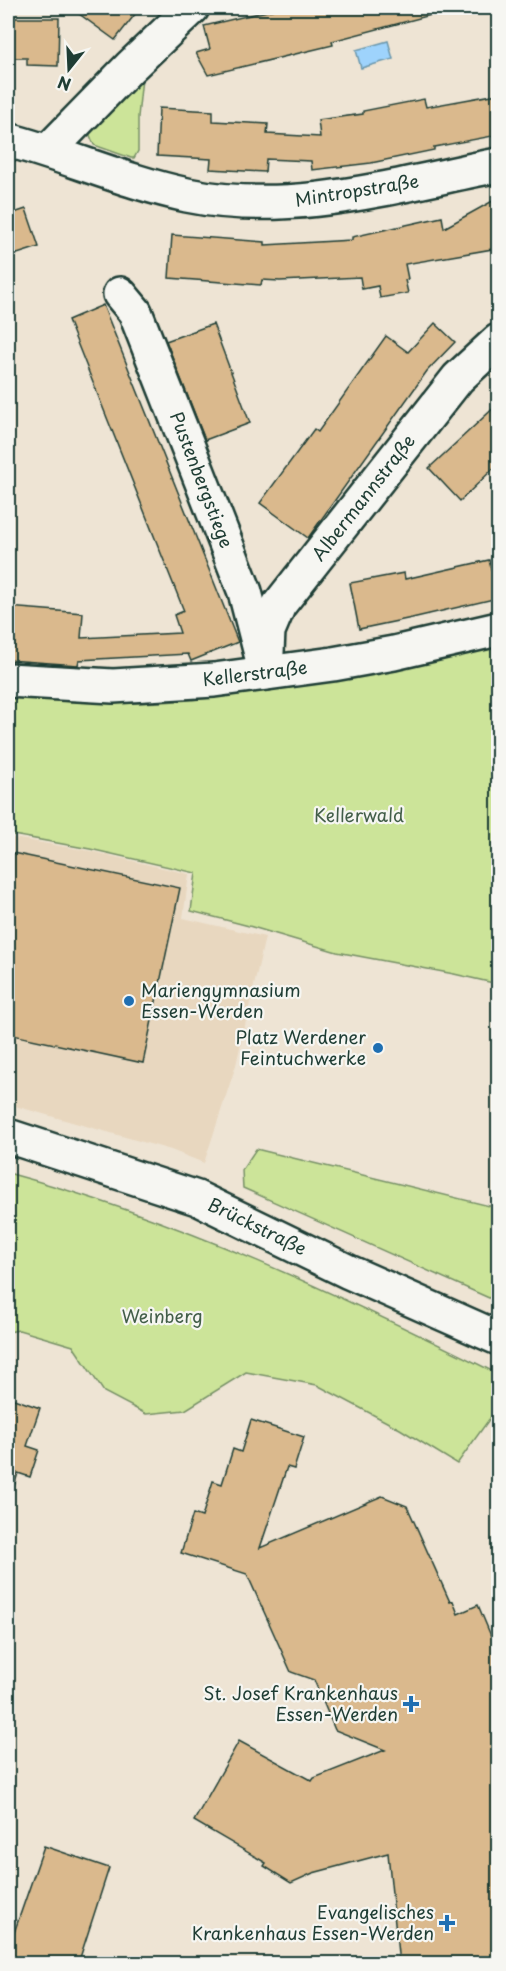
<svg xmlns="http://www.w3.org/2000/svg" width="506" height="1971" viewBox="0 0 506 1971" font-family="'Playpen Sans',sans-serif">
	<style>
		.built { fill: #e8d7bf }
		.green { fill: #cce499; stroke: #769066; stroke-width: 1.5 }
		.water { fill: #9ed3fc; stroke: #6b97ac; stroke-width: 1.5 }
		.building { fill: #dab98d; stroke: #1f3d34; stroke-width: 1.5 }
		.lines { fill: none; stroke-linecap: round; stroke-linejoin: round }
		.minor-casing { stroke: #1f3d34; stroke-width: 38 }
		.major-casing { stroke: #1f3d34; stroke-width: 38 }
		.minor { stroke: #f6f6f2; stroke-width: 33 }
		.major { stroke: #f6f6f2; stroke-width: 33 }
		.poi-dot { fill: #1f6fb2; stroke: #f6f6f2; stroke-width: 2 }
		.labels { text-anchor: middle; stroke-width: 4.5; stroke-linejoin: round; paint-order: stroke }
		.street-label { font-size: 18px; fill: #1f3d34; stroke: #f6f6f2 }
		.park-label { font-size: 18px; fill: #425e48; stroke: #f6f6f2 }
		.poi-label { font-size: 18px; fill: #1f3d34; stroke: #f6f6f2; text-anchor: end }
	</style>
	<rect width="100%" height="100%" fill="#eee4d4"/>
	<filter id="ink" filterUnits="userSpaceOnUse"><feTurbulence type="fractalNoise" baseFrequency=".0167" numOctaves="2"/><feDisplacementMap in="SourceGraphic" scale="12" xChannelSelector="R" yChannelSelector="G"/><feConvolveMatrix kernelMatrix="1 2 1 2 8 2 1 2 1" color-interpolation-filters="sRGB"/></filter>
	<g filter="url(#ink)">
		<!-- built -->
		<path class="built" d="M8,837L90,851L189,874L183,918L265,937L236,1065L204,1163L171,1150L8,1104Z"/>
		<!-- green -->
		<g class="green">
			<path d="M143,68L138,117V151L134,158H131L94,145L89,133L92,122Z"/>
			<path d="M498,645V984L454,974L337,952L249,926L191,911L196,873L90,849L8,834V697C59,702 111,705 162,702C276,695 387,669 498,645Z"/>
			<path d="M256,1149L498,1208V1302L243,1188L242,1170Z"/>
			<path d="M8,1173C179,1219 340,1295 498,1374V1407L457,1464L400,1429L317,1385L246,1372L185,1410L146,1414L104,1392L73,1346L19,1330L8,1332Z"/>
		</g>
		<!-- water -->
		<path class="water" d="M388,41L393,59L361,68L356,50Z"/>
		<!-- building -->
		<g class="building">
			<path d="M71,8H140L115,40Z"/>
			<path d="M280,8H430L431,15L332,41L333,45L208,75L196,53L210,49L204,26Z"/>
			<path d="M8,18H59L58,66L27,65V58H8Z"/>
			<path d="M498,94V135L434,147V150L371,163L312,170L311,161L266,159L265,172L210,169L211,159L157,156L159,108L213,111V121L268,124L267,134L320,137L318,120L363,114V111L424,99L426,107Z"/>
			<path d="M498,198V248L405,264L408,279L405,280L408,293L380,298L378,286L362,289L360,277L280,281L262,280L261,285L169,278L172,235L265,242V245L352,240V237L442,217L444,228Z"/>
			<path d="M26,209L39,247L8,257V215Z"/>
			<path d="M103,305L238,642L191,661L188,654L79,660L78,665L8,660V607L83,613L81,638L180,633L174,615L184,611L68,320Z"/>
			<path d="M435,323L455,342L427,371L308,538L260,503L314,429L318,432L386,336L408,352Z"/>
			<path d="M213,324L250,423L205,440L166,341Z"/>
			<path d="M498,404V464L460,501L429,468Z"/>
			<path d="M489,560L498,598L412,618L359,629L350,583L404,573L405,579Z"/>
			<path d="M8,852L180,888L143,1063L8,1034Z"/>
			<path d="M8,1397L40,1408L27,1446L39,1450L30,1477L18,1473L12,1493L8,1492Z"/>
			<path d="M251,1420L304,1437L294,1469L287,1467L260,1548L382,1496L407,1506L450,1602L453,1601L458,1614L478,1605L491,1636L498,1632V1964H399L388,1853L313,1873L291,1883L264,1866L266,1863L194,1821L239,1741L312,1781L314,1778L385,1750L335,1730L314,1680L291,1672L247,1574L181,1553L193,1514L202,1517L213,1481L222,1484L233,1449L241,1452Z"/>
			<path d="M44,1846L109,1868L78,1964H8V1950Z"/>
		</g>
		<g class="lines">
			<defs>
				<g id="minor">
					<path d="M8,140C68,156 126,182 187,195C292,217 396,185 498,165"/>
					<path d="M48,151L130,67L192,8"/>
					<path d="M120,294L135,312L245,592L261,654"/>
					<path d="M266,673L268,631L279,605L458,378L498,341"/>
					<path d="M8,680L113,686L214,680L333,664L394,653L498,629"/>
				</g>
				<path id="major" d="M8,1136L197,1198L349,1272L498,1338"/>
			</defs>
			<!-- minor casing -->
			<use href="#minor" class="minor-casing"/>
			<!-- major casing -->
			<use href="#major" class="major-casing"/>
			<!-- minor -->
			<use href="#minor" class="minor"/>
			<!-- major -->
			<use href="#major" class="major"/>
		</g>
	</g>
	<!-- markers -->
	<g class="poi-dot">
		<circle cx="129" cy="1001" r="6"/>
		<circle cx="378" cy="1048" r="6"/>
		<path d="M408 1695h6v6h6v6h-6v6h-6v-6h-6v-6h6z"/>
		<path d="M444 1914h6v6h6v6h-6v6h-6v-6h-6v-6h6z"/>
	</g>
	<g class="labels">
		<!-- street labels -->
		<g class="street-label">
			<text transform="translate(357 191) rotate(-9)" y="6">Mintropstraße</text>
			<text transform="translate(201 480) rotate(69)" y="6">Pustenbergstiege</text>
			<text transform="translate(364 498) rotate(-52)" y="6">Albermannstraße</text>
			<text transform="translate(255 674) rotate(-7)" y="6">Kellerstraße</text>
			<text transform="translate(257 1227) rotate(26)" y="6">Brückstraße</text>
		</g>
		<!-- park labels -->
		<g class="park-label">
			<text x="359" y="822">Kellerwald</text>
			<text x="162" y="1323">Weinberg</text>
		</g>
		<!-- poi labels -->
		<g class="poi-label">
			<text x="141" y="997" text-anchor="start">Mariengymnasium<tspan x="141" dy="21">Essen-Werden</tspan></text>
			<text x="366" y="1044">Platz Werdener<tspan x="366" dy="21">Feintuchwerke</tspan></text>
			<text x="398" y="1700">St. Josef Krankenhaus<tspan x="398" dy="21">Essen-Werden</tspan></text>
			<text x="434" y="1919">Evangelisches<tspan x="434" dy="21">Krankenhaus Essen-Werden</tspan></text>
		</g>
	</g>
	<!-- margin -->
	<rect width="506" height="1971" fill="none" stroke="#f6f6f2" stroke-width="30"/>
	<rect x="15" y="15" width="476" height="1941" fill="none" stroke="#1f3d34" stroke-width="2" filter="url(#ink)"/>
	<!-- north arrow -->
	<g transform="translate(69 69) rotate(198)" stroke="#f6f6f2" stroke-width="4.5" paint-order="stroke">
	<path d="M0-4.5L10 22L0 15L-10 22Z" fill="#1f3d34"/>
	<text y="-9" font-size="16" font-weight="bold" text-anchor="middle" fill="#1f3d34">N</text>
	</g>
</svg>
